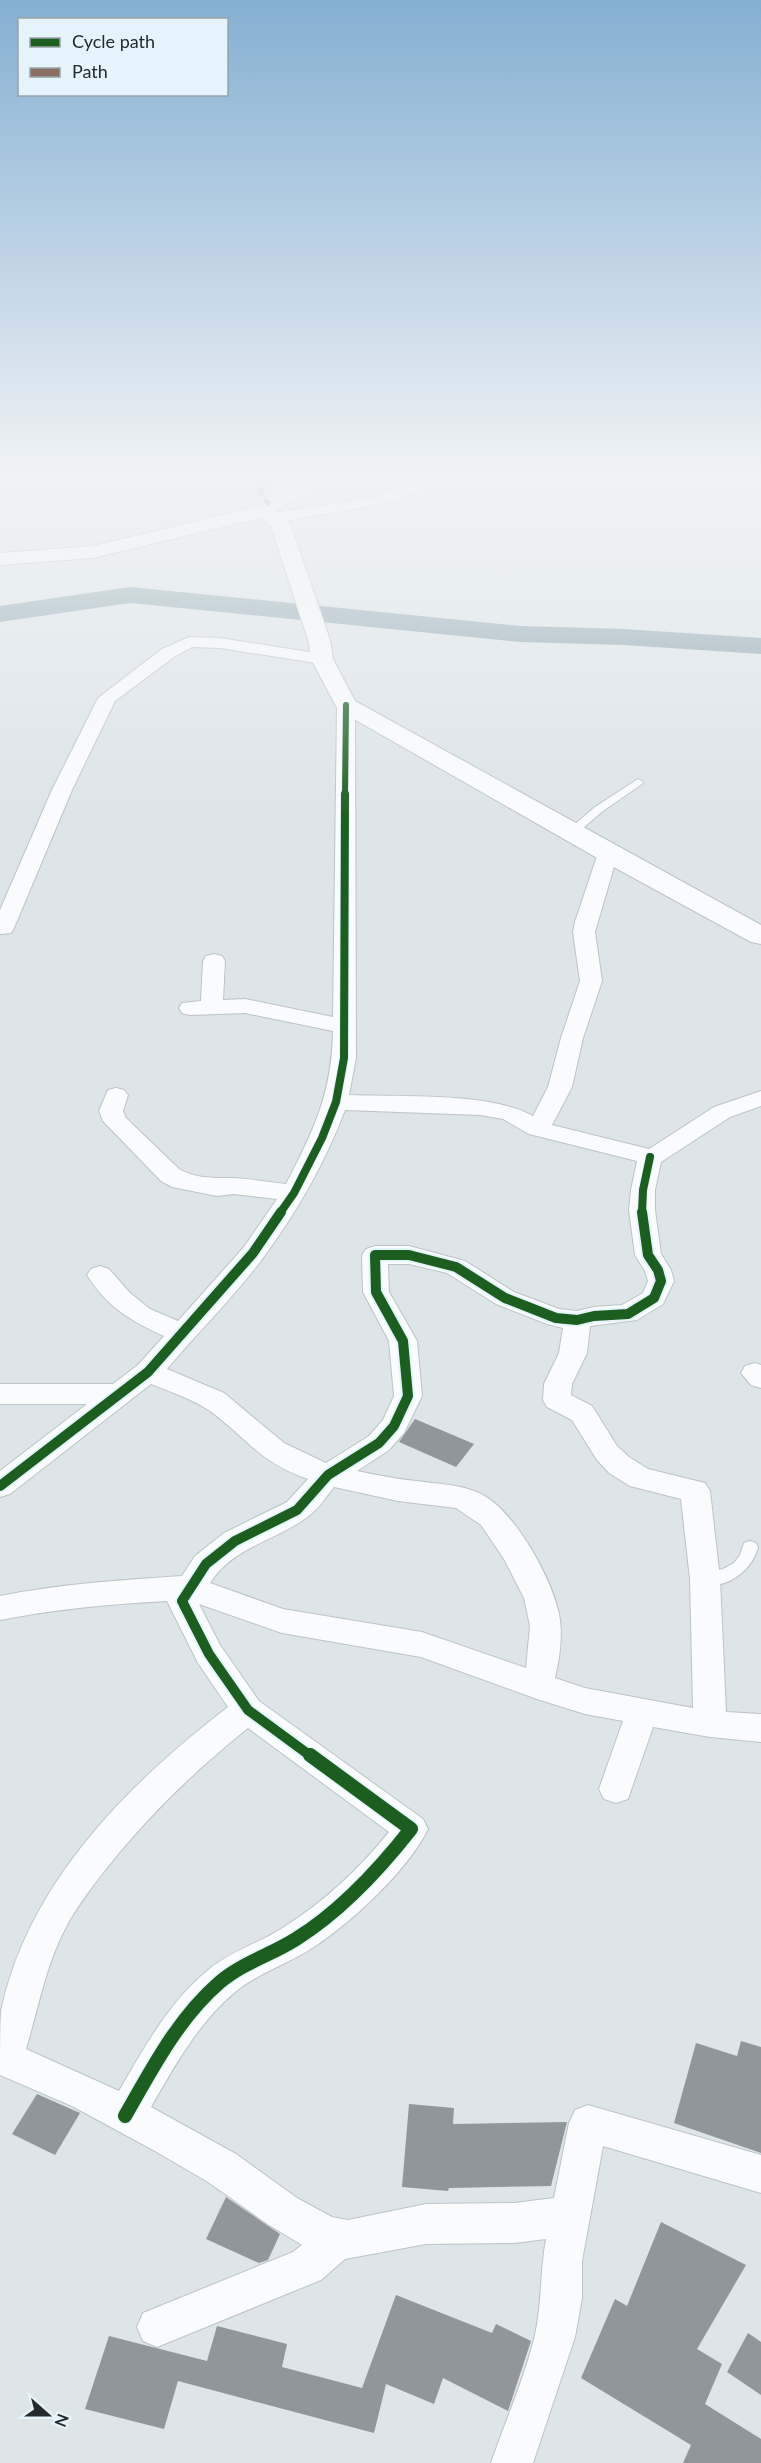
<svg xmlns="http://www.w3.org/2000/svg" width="761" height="2463" viewBox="0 0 761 2463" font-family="Lato,sans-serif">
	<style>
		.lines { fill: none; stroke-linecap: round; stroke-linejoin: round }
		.river { fill: #8ea7b1; fill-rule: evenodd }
		.building { fill: #909699 }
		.service-casing { stroke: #bcc3c6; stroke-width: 2 }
		.minor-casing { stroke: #bcc3c6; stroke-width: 2 }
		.tertiary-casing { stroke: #bcc3c6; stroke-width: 2 }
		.service { fill: #fafbfc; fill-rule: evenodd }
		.minor { fill: #fafbfc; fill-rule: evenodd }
		.tertiary { fill: #fafbfc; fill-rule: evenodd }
		.quiet { stroke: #8d6e63; stroke-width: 5; stroke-dasharray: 10 5; stroke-linecap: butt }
		.cycleway-far3-casing { stroke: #e5f4fb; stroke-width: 8 }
		.cycleway-far2-casing { stroke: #e5f4fb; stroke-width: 10 }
		.cycleway-far1-casing { stroke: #e5f4fb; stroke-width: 14 }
		.cycleway-casing { stroke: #e5f4fb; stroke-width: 17 }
		.cycleway-far3 { stroke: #1b5e20; stroke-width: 6 }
		.cycleway-far2 { stroke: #1b5e20; stroke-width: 8 }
		.cycleway-far1 { stroke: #1b5e20; stroke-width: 10 }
		.cycleway { stroke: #1b5e20; stroke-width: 14 }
	</style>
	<rect width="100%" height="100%" fill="#dde5e9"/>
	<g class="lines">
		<!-- river -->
		<path class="river" d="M130,587L521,626L624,629L761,638V654L624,645L521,642L130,603L0,622V606Z"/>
	</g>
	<!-- building -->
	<g class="building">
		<path d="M415,1419L474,1444L456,1467L399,1442Z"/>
		<path d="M741,2041L761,2047V2153L674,2123L696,2043L737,2056Z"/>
		<path d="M37,2094L80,2113L55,2155L12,2134Z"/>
		<path d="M409,2104L454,2108L453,2124L567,2122L551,2186L449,2188L448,2191L402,2187Z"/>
		<path d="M226,2197L280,2234L268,2260L259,2263L206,2239Z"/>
		<path d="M661,2222L746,2265L697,2349L722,2364L705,2404L761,2439V2463H683L691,2445L581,2378L615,2299L627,2306Z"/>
		<path d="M396,2295L492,2333L496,2324L531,2341L508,2411L443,2378L434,2404L386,2384L374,2433L178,2381L164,2429L85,2409L109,2336L207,2361L217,2326L287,2344L282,2367L362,2388Z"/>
		<path d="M748,2333L761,2342V2395L727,2372Z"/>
	</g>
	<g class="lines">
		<defs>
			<g id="service">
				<path d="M638,779L643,782L642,784L603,811L576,834H568V830L595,807Z"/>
				<path d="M750,1541L756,1543L758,1547C752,1571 725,1592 699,1583L697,1579L699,1575L723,1569L734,1563L740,1555L744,1543Z"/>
			</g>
			<g id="minor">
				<path d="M438,473H458L456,476L402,498L378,505L273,523L265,518L273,513L371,498Z"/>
				<path d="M189,637L220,638L322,654L328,655L331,659L328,663L322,664L220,648L192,647L174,657L115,701L72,790L14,928L11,933L0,934V910L52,790L98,698L162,649Z"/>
				<path d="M346,700L352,701L355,705L356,1058L349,1095C399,1097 491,1092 533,1116L548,1087L561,1038L580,981L573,932L575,922L598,853L601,849H615L618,853L595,932L602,981L583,1038L572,1087L552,1125L649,1149L714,1107L761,1091V1106L730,1117L661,1162L655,1190V1210L661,1254L671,1270L674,1281L663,1304L637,1320L590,1326L587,1353L572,1384L571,1395L592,1406L617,1446L629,1457L648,1469L705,1483L710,1491L720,1579L726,1712L761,1714V1742L710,1737L653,1727L628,1799L616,1803L604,1799L599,1789L623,1721L585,1714L537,1699L421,1657L282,1633L199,1604L220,1645L259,1701L423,1819L428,1829C407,1872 347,1927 306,1952C282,1966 255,1975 234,1993C198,2023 174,2067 151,2107L236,2154L297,2198L332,2217L348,2220L426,2204L514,2203L554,2198L569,2123L575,2110L588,2105L761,2155V2193L603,2146L582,2261V2298L575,2337L533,2463H491C505,2422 525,2377 535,2335C542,2303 540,2271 546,2239L514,2243L426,2244L345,2259L321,2280L157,2347L143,2341L137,2327L143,2313L293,2252L302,2245L269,2225L208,2182L155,2151L72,2106L0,2075C0,2055 0,2030 1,2011C28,1883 128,1784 228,1707L198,1663L167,1601C110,1604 56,1609 0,1620V1596C60,1584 120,1580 182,1576L195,1556L224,1533L287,1502L308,1479C259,1462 248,1439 210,1411C192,1399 171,1392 151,1384L10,1494L0,1497V1471L87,1404H0V1384H113L138,1365L164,1336C131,1321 107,1307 87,1275L91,1269L100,1266L109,1269L130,1293L150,1309L178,1321L244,1247L277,1199L233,1194L217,1196L172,1187L161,1181L103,1121L99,1111L108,1090L116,1088L124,1090L128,1095L123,1111L126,1118L179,1169C197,1179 214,1178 234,1178C251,1179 269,1182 286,1184C314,1130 332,1093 333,1031L245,1013L190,1015L182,1013L179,1008L182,1003L201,1001L203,961L206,956L214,954L222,956L225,961L223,1000L245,999L333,1017L337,705L340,701ZM345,1110L480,1115L503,1119L529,1134L637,1161L631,1190L629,1210L635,1255L645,1271L648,1281L643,1293L622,1305L594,1307L577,1311L559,1309L514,1292L465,1261L409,1246H375L366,1249L362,1255L363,1292L389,1341L394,1396L383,1420L369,1436L326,1463L284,1443L224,1393L167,1369C198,1332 234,1297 263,1258C297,1212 325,1163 345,1110ZM388,1264H409L447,1273L496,1304L547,1324L563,1328L559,1353L544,1384L543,1400L547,1407L572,1420L597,1460L609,1473L630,1486L681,1499L690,1579L693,1708L585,1688L555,1678C560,1657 563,1635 559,1614C551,1577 514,1509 479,1493C459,1484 437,1484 416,1481C396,1479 376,1475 357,1471L389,1450L404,1433L422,1396L417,1341L389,1292ZM334,1487L398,1501L456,1508L481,1525L504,1559L524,1598L530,1626L526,1668L422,1632L283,1609L210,1583C232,1548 274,1541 306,1518C317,1511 326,1497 334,1487ZM248,1728L389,1832C359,1869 324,1902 284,1927C260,1943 231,1951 208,1970C169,2002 144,2048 119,2091L26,2049C38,2009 46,1964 66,1927C76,1908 89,1891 102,1874C145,1819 194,1771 248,1728Z"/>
				<path d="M755,1363L761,1365V1388L751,1385L741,1373L745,1366Z"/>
			</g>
			<path id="tertiary" d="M305,473H326L311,488L275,511L290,523L330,640L333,659L355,701L761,925V944L751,942L599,859L338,710L311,659L308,640L271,526L260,518L93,558L0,565V553L93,546L256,507Z"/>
		</defs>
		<!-- service casing -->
		<use href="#service" class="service-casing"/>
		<!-- minor casing -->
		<use href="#minor" class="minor-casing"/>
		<!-- tertiary casing -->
		<use href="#tertiary" class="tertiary-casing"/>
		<!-- service -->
		<use href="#service" class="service"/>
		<!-- minor -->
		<use href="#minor" class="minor"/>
		<!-- tertiary -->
		<use href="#tertiary" class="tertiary"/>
		<!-- quiet -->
		<path class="quiet" d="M268,473L261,490V498L270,504"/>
		<defs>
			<path id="cycleway-far3" d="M345,795L346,705"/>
			<g id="cycleway-far2">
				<path d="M280,1213L294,1193L322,1138L336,1102L344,1058L345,794"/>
				<path d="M642,1213L643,1190L650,1157"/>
			</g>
			<g id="cycleway-far1">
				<path d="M0,1486L148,1372L253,1253L281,1212"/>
				<path d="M312,1757L248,1710L209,1654L182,1601L206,1564L235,1541L297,1510L328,1475L379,1443L394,1426L408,1396L403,1341L376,1292L375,1255H409L456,1267L505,1298L556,1318L577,1320L594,1316L628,1314L654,1298L661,1281L658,1270L648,1255L642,1212"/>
			</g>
			<path id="cycleway" d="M125,2116C152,2069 178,2018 220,1982C242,1963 271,1955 296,1939C341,1911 378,1871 411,1829L310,1755"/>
		</defs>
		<!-- cycleway-far3 casing -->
		<use href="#cycleway-far3" class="cycleway-far3-casing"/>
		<!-- cycleway-far2 casing -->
		<use href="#cycleway-far2" class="cycleway-far2-casing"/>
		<!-- cycleway-far1 casing -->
		<use href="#cycleway-far1" class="cycleway-far1-casing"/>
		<!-- cycleway casing -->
		<use href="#cycleway" class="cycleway-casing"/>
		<!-- cycleway-far3 -->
		<use href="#cycleway-far3" class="cycleway-far3"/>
		<!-- cycleway-far2 -->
		<use href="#cycleway-far2" class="cycleway-far2"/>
		<!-- cycleway-far1 -->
		<use href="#cycleway-far1" class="cycleway-far1"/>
		<!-- cycleway -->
		<use href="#cycleway" class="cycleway"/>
	</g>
	<!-- sky -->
	<linearGradient id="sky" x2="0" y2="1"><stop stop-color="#84afd2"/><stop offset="0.58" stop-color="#f0f3f5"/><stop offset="1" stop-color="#f0f3f5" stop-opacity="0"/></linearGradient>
	<rect width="761" height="818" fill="url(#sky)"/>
	<!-- legend -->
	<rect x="18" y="18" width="210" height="78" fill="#e5f4fb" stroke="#98a3a9" stroke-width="1.5"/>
	<rect x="30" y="38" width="30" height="9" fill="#1b5e20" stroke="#98a3a9" stroke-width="1.5"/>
	<text x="72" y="48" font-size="18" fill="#242a2d">Cycle path</text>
	<rect x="30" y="68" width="30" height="9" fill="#8d6e63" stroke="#98a3a9" stroke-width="1.5"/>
	<text x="72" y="78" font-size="18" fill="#242a2d">Path</text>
	<!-- north arrow -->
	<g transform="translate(48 2415) rotate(111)" stroke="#e5f4fb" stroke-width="4.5" paint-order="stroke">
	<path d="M0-4.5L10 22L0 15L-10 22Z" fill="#242a2d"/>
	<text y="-9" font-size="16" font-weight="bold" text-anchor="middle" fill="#242a2d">N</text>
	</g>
</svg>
